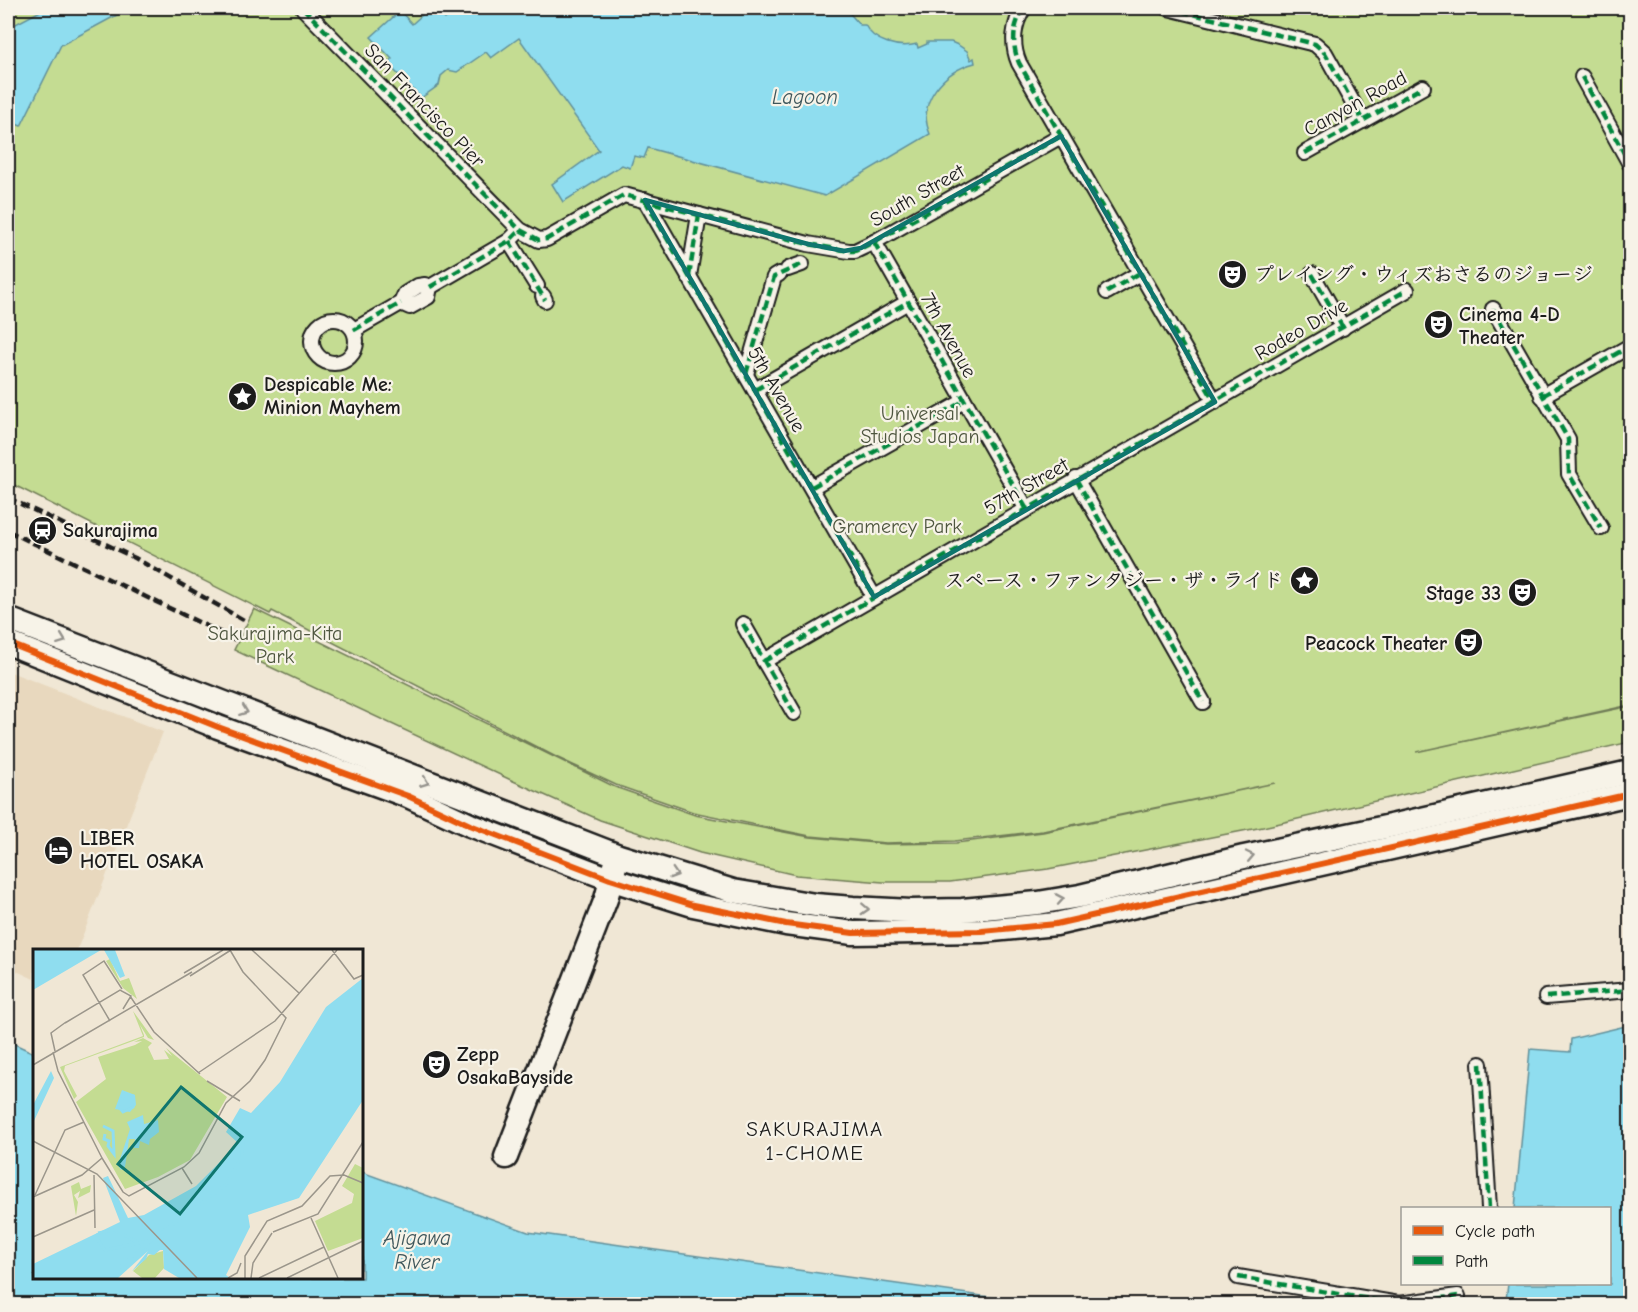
<svg xmlns="http://www.w3.org/2000/svg" width="1638" height="1312" viewBox="0 0 1638 1312" font-family="'Comic Neue','Klee One',sans-serif">
	<style>
		.built { fill: #e8d8be }
		.green { fill: #c4dc92; stroke: #707c57; stroke-width: 1.5 }
		.water { fill: #8fddef; stroke: #61909b; stroke-width: 1.5 }
		.lines { fill: none; stroke-linecap: round; stroke-linejoin: round }
		.pedestrian-casing { stroke: #1c1c1c; stroke-width: 18 }
		.tertiary-casing { stroke: #1c1c1c; stroke-width: 27 }
		.pedestrian { stroke: #f7f3e8; stroke-width: 14 }
		.tertiary { stroke: #f7f3e8; stroke-width: 22 }
		.rail { stroke: #1c1c1c; stroke-width: 4.5; stroke-dasharray: 9 4.5; stroke-linecap: butt }
		.quiet { stroke: #00873e; stroke-width: 4.5; stroke-dasharray: 9 4.5; stroke-linecap: butt }
		.cycleway-casing { stroke: #f7f3e8; stroke-width: 10 }
		.cycleway { stroke: #e8590c; stroke-width: 6 }
		.oneway { stroke: #94928c }
		.marked { fill: none; stroke: #0f766e; stroke-width: 4.5; stroke-linejoin: round }
		.labels { text-anchor: middle; stroke-width: 4.5; stroke-linejoin: round; paint-order: stroke }
		.street-label { font-size: 20px; fill: #1c1c1c; stroke: #f7f3e8 }
		.poi-label { font-size: 20px; font-weight: bold; fill: #1c1c1c; stroke: #f7f3e8; text-anchor: start }
		.park-label { font-size: 20px; fill: #4e563f; stroke: #f7f3e8 }
		.water-label { font-size: 21px; font-style: italic; fill: #3e565b; stroke: #f7f3e8 }
		.neighbourhood-label { font-size: 21px; letter-spacing: 1.5px; fill: #1c1c1c; stroke: #f7f3e8 }
		.inset-river { fill: none; stroke: #8fddef; stroke-width: 3 }
		.inset-road { fill: none; stroke: #9b968b; stroke-width: 1.5 }
		.view { fill: #0f766e; fill-opacity: 0.15; stroke: #0f766e; stroke-width: 3 }
		.inset-edge { fill: none; stroke: #1c1c1c; stroke-width: 3 }
	</style>
	<rect width="100%" height="100%" fill="#f0e7d5"/>
	<filter id="ink" filterUnits="userSpaceOnUse"><feTurbulence type="fractalNoise" baseFrequency=".0167" numOctaves="2"/><feDisplacementMap in="SourceGraphic" scale="12" xChannelSelector="R" yChannelSelector="G"/><feConvolveMatrix kernelMatrix="1 2 1 2 8 2 1 2 1" color-interpolation-filters="sRGB"/></filter>
	<g filter="url(#ink)">
		<!-- built -->
		<path class="built" d="M8,671L163,732L77,950H34V979L8,967Z"/>
		<!-- green -->
		<path class="green" d="M8,8H1630V705L1416,752L1630,706V742L1263,827L1048,869L950,882H883L796,875L700,853L600,820L511,780L234,650L254,609L615,787L695,815L810,837L886,844L956,843L1043,832L1275,783L1043,831L955,841L886,843L810,836L693,812L616,785L558,758L272,611L270,614L8,482Z"/>
		<!-- water -->
		<g class="water">
			<path d="M46,8H130L61,45L21,126L8,121V23L14,25Z"/>
			<path d="M430,8H434L445,19L459,8H845L860,25H865C873,42 899,49 917,44L918,48L927,44V42H951L958,45L967,51L971,60L974,58L975,63C944,71 916,101 930,134L825,196L648,148L644,158L634,156L630,168L622,165L563,202L552,184L599,150L519,38L491,58L486,52L457,72L448,70L441,76L439,85L421,98L388,64L392,59L371,37L400,11L412,24Z"/>
			<path d="M1630,1025V1304H1490L1506,1300L1508,1284H1610V1208H1515L1530,1049L1570,1052L1571,1039Z"/>
			<path d="M8,1041L34,1053V1278H362V1172L528,1232L1039,1304H8Z"/>
		</g>
		<g class="lines">
			<defs>
				<g id="pedestrian">
					<path d="M303,8L520,230L539,240L547,239L624,195L808,244L849,251H855L874,242L1061,136"/>
					<path d="M1024,8C1013,24 1011,44 1019,63L1215,402"/>
					<path d="M1168,8L1315,44L1325,53L1363,121"/>
					<path d="M1582,77L1630,164"/>
					<path d="M1305,153L1423,87"/>
					<path d="M645,200L874,597"/>
					<path d="M509,241L537,286"/>
					<path d="M874,242L1026,508"/>
					<path d="M788,269L802,264"/>
					<path d="M1312,274L1343,328"/>
					<path d="M689,276L699,215"/>
					<path d="M430,287L509,241L520,230"/>
					<path d="M1107,292L1140,273"/>
					<path d="M543,296L545,300"/>
					<path d="M1493,309L1568,439L1569,474L1601,528"/>
					<circle cx="334" cy="341" r="22"/>
					<path d="M354,330L401,303L405,294L418,286L425,285L430,287L428,297L410,307L401,303"/>
					<path d="M746,374L774,277L779,274"/>
					<path d="M755,390L908,302"/>
					<path d="M1542,396L1630,346"/>
					<path d="M1076,479L1203,702"/>
					<path d="M812,487L964,401"/>
					<path d="M743,624L794,713"/>
					<path d="M764,661L1407,290"/>
					<path d="M1546,997L1630,990"/>
					<path d="M1480,1064L1489,1208"/>
					<path d="M1238,1277L1399,1304L1458,1296"/>
				</g>
				<g id="tertiary">
					<path d="M8,619L619,856L733,891L815,905L853,908L911,911L962,910L1038,903L1080,896L1244,857L1395,825L1630,772"/>
					<path d="M8,643L218,727L408,796L470,825L610,879L693,905L786,924L853,933L982,931L1056,924L1630,794"/>
					<path d="M506,1157L606,899L615,866"/>
				</g>
			</defs>
			<!-- pedestrian casing -->
			<use href="#pedestrian" class="pedestrian-casing"/>
			<!-- tertiary casing -->
			<use href="#tertiary" class="tertiary-casing"/>
			<!-- pedestrian -->
			<use href="#pedestrian" class="pedestrian"/>
			<!-- tertiary -->
			<use href="#tertiary" class="tertiary"/>
			<!-- rail -->
			<g class="rail">
				<path d="M8,498L135,558L247,622"/>
				<path d="M8,531L238,641"/>
			</g>
			<!-- quiet -->
			<g class="quiet">
				<path d="M303,8L520,230L539,240L547,239L624,195L808,244L849,251H855L874,242L1061,136"/>
				<path d="M1024,8C1013,24 1011,44 1019,63L1215,402"/>
				<path d="M1168,8L1315,44L1325,53L1363,121"/>
				<path d="M1582,77L1630,164"/>
				<path d="M1305,153L1423,87"/>
				<path d="M645,200L874,597"/>
				<path d="M509,241L545,300"/>
				<path d="M874,242L1026,508"/>
				<path d="M1312,274L1343,328"/>
				<path d="M689,276L699,215"/>
				<path d="M430,287L509,241L520,230"/>
				<path d="M1107,292L1140,273"/>
				<path d="M1493,309L1568,439L1569,474L1601,528"/>
				<path d="M354,330L401,303"/>
				<path d="M746,374L774,277L802,264"/>
				<path d="M755,390L908,302"/>
				<path d="M1542,396L1630,346"/>
				<path d="M1076,479L1203,702"/>
				<path d="M812,487L964,401"/>
				<path d="M743,624L794,713"/>
				<path d="M764,661L1407,290"/>
				<path d="M1546,997L1630,990"/>
				<path d="M1480,1064L1489,1208"/>
				<path d="M1238,1277L1399,1304L1458,1296"/>
			</g>
			<defs>
				<path id="cycleway" d="M8,643L218,727L408,796L470,825L610,879L693,905L786,924L853,933L982,931L1056,924L1630,794"/>
			</defs>
			<!-- cycleway casing -->
			<use href="#cycleway" class="cycleway-casing"/>
			<!-- cycleway -->
			<use href="#cycleway" class="cycleway"/>
		</g>
		<!-- one-way arrows -->
		<defs><path id="oneway-chevron" d="M-2-3.5L2.5 0L-2 3.5" fill="none" stroke-width="1.6" stroke-linecap="round" stroke-linejoin="round" transform="scale(1.5)"/></defs>
		<g class="oneway">
			<use href="#oneway-chevron" transform="translate(62 640) rotate(21)"/>
			<use href="#oneway-chevron" transform="translate(244 711) rotate(21)"/>
			<use href="#oneway-chevron" transform="translate(425 782) rotate(21)"/>
			<use href="#oneway-chevron" transform="translate(1250 856) rotate(-12)"/>
			<use href="#oneway-chevron" transform="translate(674 874) rotate(18)"/>
			<use href="#oneway-chevron" transform="translate(1060 899) rotate(-10)"/>
			<use href="#oneway-chevron" transform="translate(865 909) rotate(3)"/>
		</g>
	</g>
	<!-- marked area -->
	<path class="marked" d="M1061,136L1215,402L874,597L645,200L808,244L844,251L861,248Z"/>
	<!-- icons -->
	<defs>
		<symbol id="theatre-disc" viewBox="-11 -11 22 22"><circle r="9.5" fill="#1c1c1c" stroke="#f7f3e8"/><path d="M-5-5.5Q0-4 5-5.5V0Q5 5 0 6Q-5 5-5 0ZM-3.3-2.5H-1v1.5H-3.3ZM1-2.5H3.3v1.5H1ZM-2.8 1Q0 5.5 2.8 1Z" fill="#fff"/></symbol>
		<symbol id="sight-disc" viewBox="-11 -11 22 22"><circle r="9.5" fill="#1c1c1c" stroke="#f7f3e8"/><path d="M0-6L1.8-2.2L6-1.7L2.9 1.2L3.7 5.4L0 3.3L-3.7 5.4L-2.9 1.2L-6-1.7L-1.8-2.2Z" fill="#fff"/></symbol>
		<symbol id="station-disc" viewBox="-11 -11 22 22"><circle r="9.5" fill="#1c1c1c" stroke="#f7f3e8"/><path d="M-3-6H3Q5-6 5-4V2Q5 4 3 4L4.5 6H3L1.5 4h-3L-3 6H-4.5L-3 4Q-5 4-5 2V-4Q-5-6-3-6ZM-3.5-4v3h7v-3ZM-3.5 1v1.5H-2V1ZM2 1v1.5H3.5V1Z" fill="#fff"/></symbol>
		<symbol id="hotel-disc" viewBox="-11 -11 22 22"><circle r="9.5" fill="#1c1c1c" stroke="#f7f3e8"/><path d="M-6-4.5h1.5V1H6V5H4.5V3h-9V5H-6ZM-4 0a1.8 1.8 0 1 1 3.6 0ZM.5 0V-2.5h3Q6-2.5 6 0Z" fill="#fff"/></symbol>
	</defs>
	<g fill-rule="evenodd">
		<use href="#theatre-disc" x="1216" y="258" width="33" height="33"/>
		<use href="#theatre-disc" x="1422" y="308" width="33" height="33"/>
		<use href="#sight-disc" x="226" y="380" width="33" height="33"/>
		<use href="#station-disc" x="26" y="514" width="33" height="33"/>
		<use href="#sight-disc" x="1288" y="564" width="33" height="33"/>
		<use href="#theatre-disc" x="1506" y="576" width="33" height="33"/>
		<use href="#theatre-disc" x="1452" y="626" width="33" height="33"/>
		<use href="#hotel-disc" x="42" y="834" width="33" height="33"/>
		<use href="#theatre-disc" x="420" y="1048" width="33" height="33"/>
	</g>
	<g class="labels">
		<!-- street labels -->
		<g class="street-label">
			<text transform="translate(1355 103) rotate(-29)" y="7">Canyon Road</text>
			<text transform="translate(425 105) rotate(46)" y="7">San Francisco Pier</text>
			<text transform="translate(917 195) rotate(-30)" y="7">South Street</text>
			<text transform="translate(1301 329) rotate(-30)" y="7">Rodeo Drive</text>
			<text transform="translate(949 335) rotate(61)" y="7">7th Avenue</text>
			<text transform="translate(777 389) rotate(60)" y="7">5th Avenue</text>
			<text transform="translate(1026 486) rotate(-30)" y="7">57th Street</text>
		</g>
		<!-- poi labels -->
		<g class="poi-label">
			<text x="1254" y="281">プレイング・ウィズおさるのジョージ</text>
			<text x="1459" y="321">Cinema 4-D<tspan x="1459" dy="23">Theater</tspan></text>
			<text x="264" y="391">Despicable Me:<tspan x="264" dy="23">Minion Mayhem</tspan></text>
			<text x="63" y="537">Sakurajima</text>
			<text x="1283" y="587" text-anchor="end">スペース・ファンタジー・ザ・ライド</text>
			<text x="1501" y="600" text-anchor="end">Stage 33</text>
			<text x="1447" y="650" text-anchor="end">Peacock Theater</text>
			<text x="80" y="845">LIBER<tspan x="80" dy="23">HOTEL OSAKA</tspan></text>
			<text x="457" y="1061">Zepp<tspan x="457" dy="23">OsakaBayside</tspan></text>
		</g>
		<!-- park labels -->
		<g class="park-label">
			<text x="920" y="420">Universal<tspan x="920" dy="23">Studios Japan</tspan></text>
			<text x="897" y="533">Gramercy Park</text>
			<text x="275" y="640">Sakurajima-Kita<tspan x="275" dy="23">Park</tspan></text>
		</g>
		<!-- water labels -->
		<g class="water-label">
			<text x="805" y="104">Lagoon</text>
			<text x="417" y="1245">Ajigawa<tspan x="417" dy="24">River</tspan></text>
		</g>
		<!-- neighbourhood labels -->
		<g class="neighbourhood-label">
			<text x="815" y="1136">SAKURAJIMA<tspan x="815" dy="24">1-CHOME</tspan></text>
		</g>
	</g>
	<!-- overview -->
	<g transform="translate(33 949)">
		<rect width="330" height="330" fill="#f0e7d5"/>
		<path d="M77,10L87,32L96,29L104,50L90,39L73,12ZM100,62L121,91L115,89L107,76L111,86V88L32,117L31,122L44,147L41,150L27,118L110,87ZM110,89L119,94L115,98L121,111L136,110L131,101L139,107L133,99L194,148L157,211L125,228L92,240L43,153L73,130L65,108L102,96L109,92L101,93ZM322,215L330,219V289L295,302L282,272L319,254L321,245L309,237ZM46,233L48,240L58,236L57,243L45,249L47,242L41,246L45,253L43,267L38,237ZM130,302L131,319L122,329H109L100,322L116,306Z" fill="#c4dc92"/>
		<path d="M0,1H68L0,41ZM71,1H82L92,27L87,29ZM330,29V151L266,249L215,266L217,278L193,326L197,329H146L131,320L130,301H127L121,306L115,305L113,310L99,322L115,302L85,329H0V315L87,273L70,229L75,227L95,269L111,266L163,237L201,199L204,193L193,183L207,159L218,164L247,133L293,58ZM18,122L21,129L0,174V156ZM89,141L102,146L103,156L97,163L82,160ZM110,166L111,175L125,171L126,183L117,190L116,196L107,192L106,199H101L102,190H96L92,218L88,221L85,216L97,180L94,173Z" fill="#8fddef"/>
		<path class="inset-river" d="M92,145L100,147V158L90,163L85,157ZM70,177L80,182L81,205L75,197L76,192L71,190L72,185M65,284L81,281L116,299H125L129,294M65,284V291L72,301L116,292M125,286L193,236L209,207L210,191L205,182M74,329L121,289"/>
		<path class="inset-road" d="M219,1L266,44M299,1L321,30L330,26M151,24L190,1M157,27L198,1M97,47L121,83L167,125M77,72L50,26L71,12L89,40M32,74L87,41L98,47L90,60M22,102L18,84L33,73M20,103L25,122L69,209M0,116L159,23M165,124L242,72L304,1M174,132L207,152M0,192L64,225L164,329M69,209L90,243L96,247L151,218L166,204L193,154L217,132L232,111L253,69L210,23L197,1M149,219L159,235M61,226L62,279M2,246L32,181L51,173M0,248L49,226L69,209M278,269L305,329M240,283L285,265L330,193M0,288L61,261M195,329L204,324L208,314M212,329V307L234,272L269,257L297,227L311,226L330,234M218,329L220,314L239,284M226,329L291,298M254,329L330,292"/>
		<path class="view" d="M148,138L209,188L147,265L85,215Z"/>
		<rect width="330" height="330" class="inset-edge"/>
	</g>
	<!-- margin -->
	<rect width="1638" height="1312" fill="none" stroke="#f7f3e8" stroke-width="30"/>
	<rect x="15" y="15" width="1608" height="1282" fill="none" stroke="#1c1c1c" stroke-width="2" filter="url(#ink)"/>
	<!-- legend -->
	<rect x="1401" y="1207" width="210" height="78" fill="#f7f3e8" stroke="#9f9d96" stroke-width="1.5"/>
	<rect x="1413" y="1226" width="30" height="9" fill="#e8590c" stroke="#9f9d96" stroke-width="1.5"/>
	<text x="1455" y="1237" font-size="18" fill="#1c1c1c">Cycle path</text>
	<rect x="1413" y="1256" width="30" height="9" fill="#00873e" stroke="#9f9d96" stroke-width="1.5"/>
	<text x="1455" y="1267" font-size="18" fill="#1c1c1c">Path</text>
</svg>
